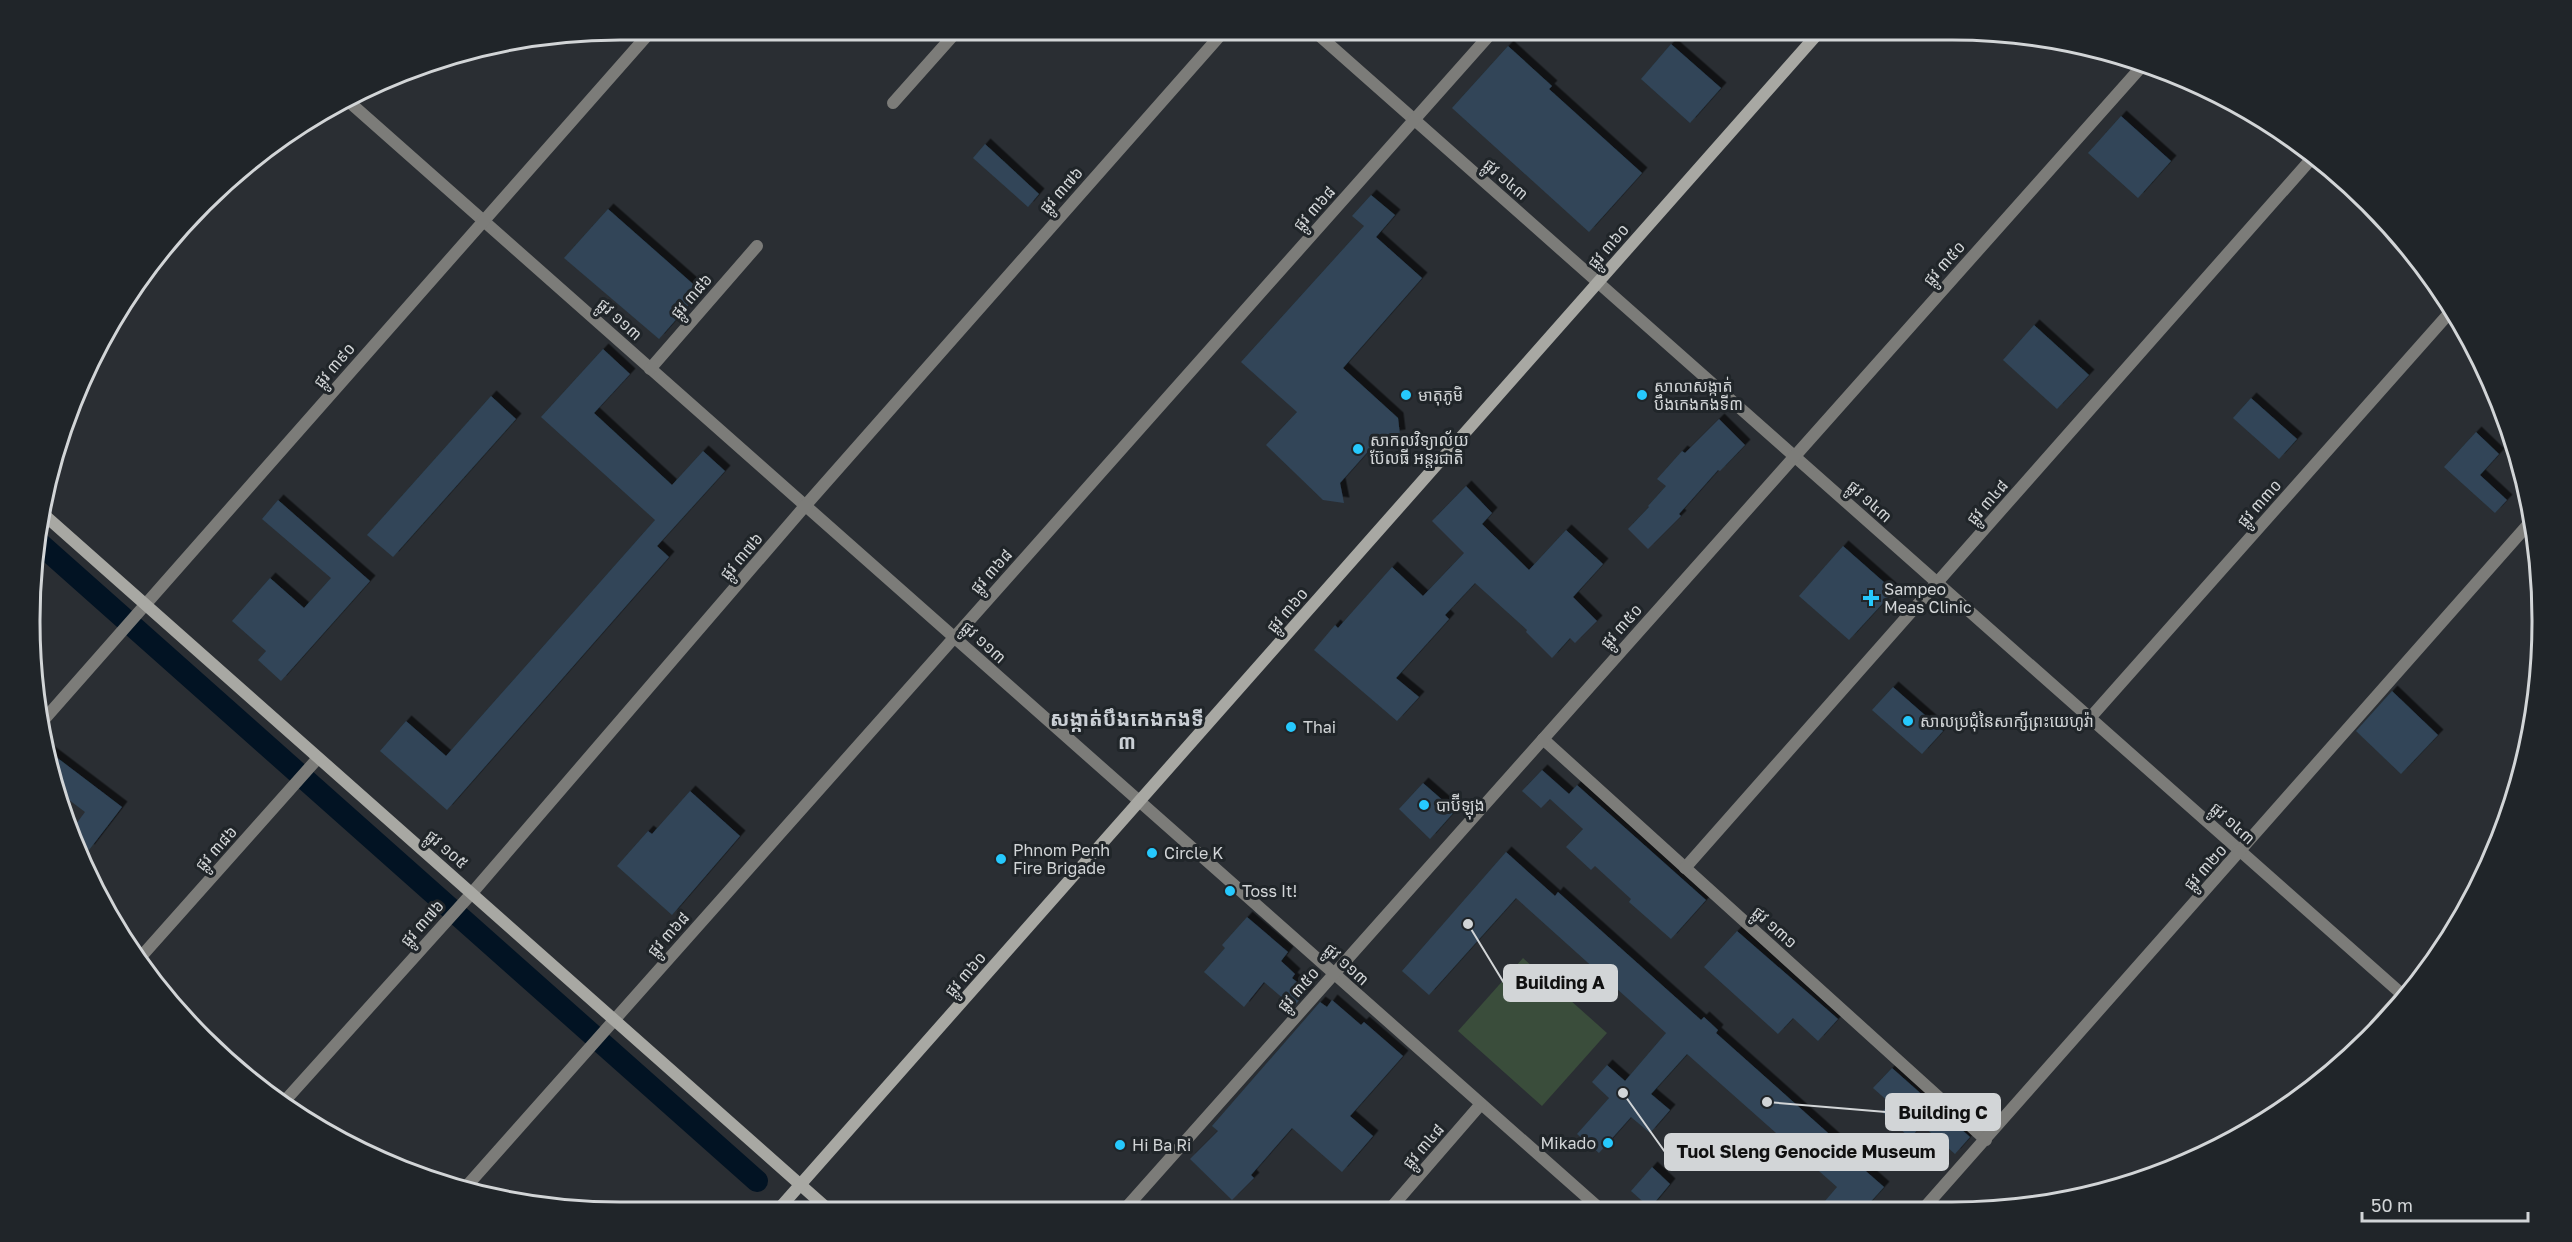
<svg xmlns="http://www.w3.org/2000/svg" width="2572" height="1242" viewBox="0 0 2572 1242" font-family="'Golos Text','Noto Sans Khmer',sans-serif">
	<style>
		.green { fill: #3a4d3b }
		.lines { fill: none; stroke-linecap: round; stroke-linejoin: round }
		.canal { stroke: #021323; stroke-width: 22 }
		.building { fill: #304558; filter: url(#shadow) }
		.street { stroke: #7c7c79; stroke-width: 12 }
		.secondary { stroke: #a8a8a3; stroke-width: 12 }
		.poi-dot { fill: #26c9fe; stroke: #202529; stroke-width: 2 }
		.labels { text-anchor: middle; stroke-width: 6; stroke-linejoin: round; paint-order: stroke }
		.street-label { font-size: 16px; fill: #d2d5d7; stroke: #202529 }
		.poi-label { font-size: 16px; fill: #d2d5d7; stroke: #202529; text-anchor: start }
		.quarter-label { font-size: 20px; font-weight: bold; fill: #cacfd5; stroke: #202529 }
		.rim { fill: none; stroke: #d2d5d7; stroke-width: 3 }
		.leader { fill: none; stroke: #d2d5d7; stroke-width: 2 }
		.callout-dot { fill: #d2d5d7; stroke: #202529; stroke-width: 2 }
		.callout { fill: #d2d5d7; stroke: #d2d5d7; stroke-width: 2 }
		.callout-label { font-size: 18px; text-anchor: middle; font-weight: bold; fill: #111 }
	</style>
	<defs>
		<filter id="shadow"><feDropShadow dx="5.5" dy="-5.5" stdDeviation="0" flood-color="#0009"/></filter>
	</defs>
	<rect width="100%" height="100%" fill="#2a2e33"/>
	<!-- green -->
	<path class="green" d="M1523,958L1607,1033L1542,1106L1458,1031Z"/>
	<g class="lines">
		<!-- canal -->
		<path class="canal" d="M38,542L757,1181"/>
	</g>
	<!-- building -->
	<g class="building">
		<path d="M1671,44L1721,88L1690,123L1641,79Z"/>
		<path d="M1508,46L1552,86L1549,89L1642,173L1589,232L1452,108Z"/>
		<path d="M2121,116L2171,161L2138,198L2088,153Z"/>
		<path d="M985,144L1039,194L1028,207L973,158Z"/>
		<path d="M1371,195L1395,215L1376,237L1422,278L1343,368L1398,418L1400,435L1380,438L1340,483L1344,503L1323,500L1266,445L1297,412L1241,362L1364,226L1352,216Z"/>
		<path d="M608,209L701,291L659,339L564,258Z"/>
		<path d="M2034,325L2089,375L2057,409L2003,360Z"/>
		<path d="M603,349L630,374L594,413L672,485L703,451L725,471L657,546L669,557L447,810L380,751L406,721L446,756L655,520L541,417Z"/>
		<path d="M491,396L516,419L393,557L367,535Z"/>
		<path d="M2251,398L2297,439L2279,459L2233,418Z"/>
		<path d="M1719,419L1745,445L1720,471L1718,470L1679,514L1681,516L1648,549L1628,529L1649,507L1648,506L1666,486L1657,479L1682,451L1685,453Z"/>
		<path d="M2476,432L2499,454L2480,475L2507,500L2495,513L2444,467Z"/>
		<path d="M1466,486L1492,513L1482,524L1529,570L1566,530L1603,564L1573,597L1597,621L1575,643L1570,638L1552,658L1526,632L1527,630L1475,583L1445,615L1449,619L1396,678L1419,697L1397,721L1314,650L1335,625L1338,628L1392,567L1423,596L1464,553L1432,521Z"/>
		<path d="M278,500L370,581L281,681L258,660L266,651L232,621L270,578L304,608L331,578L262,519Z"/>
		<path d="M1843,546L1894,591L1849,640L1799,596Z"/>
		<path d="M1893,687L1943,731L1922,754L1872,710Z"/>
		<path d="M2392,691L2438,735L2401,774L2356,731Z"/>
		<path d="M47,750L122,807L89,850L73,838L70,832L85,812L56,790Z"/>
		<path d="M1542,770L1569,794L1577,785L1706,900L1671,939L1629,902L1631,899L1595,866L1591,870L1566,847L1583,829L1550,799L1541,808L1522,791Z"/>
		<path d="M1423,783L1455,811L1430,839L1399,809Z"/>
		<path d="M690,791L740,836L672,915L617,866L648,831L652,834Z"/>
		<path d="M1506,852L1555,896L1558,892L1701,1020L1704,1017L1718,1030L1716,1033L1837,1141L1835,1144L1884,1187L1866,1207L1819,1208L1837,1187L1687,1054L1651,1094L1670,1110L1650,1133L1631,1117L1599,1153L1577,1134L1609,1098L1592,1082L1607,1065L1625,1081L1666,1033L1516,898L1429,995L1402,971Z"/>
		<path d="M1247,917L1288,952L1281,961L1295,974L1292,978L1308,991L1293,1007L1264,982L1244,1007L1204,972L1225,948L1222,945Z"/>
		<path d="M1737,931L1838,1019L1818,1041L1793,1018L1778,1034L1704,967Z"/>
		<path d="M1332,1000L1361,1025L1364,1022L1403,1056L1350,1116L1373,1136L1342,1172L1292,1128L1251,1175L1254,1178L1232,1200L1190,1159L1218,1131L1212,1126L1320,1002L1327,1007Z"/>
		<path d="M1892,1068L1970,1137L1955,1154L1922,1125L1910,1138L1882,1112L1890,1103L1873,1088Z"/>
		<path d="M1652,1167L1670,1184L1650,1208L1631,1191Z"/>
	</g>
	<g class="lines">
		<!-- street -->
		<g class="street">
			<path d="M1313,30L2404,996"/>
			<path d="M347,100L1599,1208"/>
			<path d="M893,103L958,30"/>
			<path d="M650,369L757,246"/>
			<path d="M2090,718L2452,310"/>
			<path d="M41,723L652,30"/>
			<path d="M1543,739L1986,1140"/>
			<path d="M1685,868L2313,157"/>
			<path d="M139,959L318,758"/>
			<path d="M282,1104L472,893L805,506L1225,30"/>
			<path d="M465,1188L1494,30"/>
			<path d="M1925,1207L2532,520"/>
			<path d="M1390,1209L1481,1104"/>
			<path d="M1124,1210L2143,65"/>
		</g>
		<!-- secondary -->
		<g class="secondary">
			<path d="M41,512L830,1211"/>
			<path d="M2375,1025L2428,966"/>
			<path d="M777,1211L1821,30"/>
		</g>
	</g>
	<!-- markers -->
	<g class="poi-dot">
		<circle cx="1406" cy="395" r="6"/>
		<circle cx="1642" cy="395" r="6"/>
		<circle cx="1358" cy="449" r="6"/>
		<path d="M1868 589h6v6h6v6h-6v6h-6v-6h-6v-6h6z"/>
		<circle cx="1908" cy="721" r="6"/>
		<circle cx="1291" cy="727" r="6"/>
		<circle cx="1424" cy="805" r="6"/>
		<circle cx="1152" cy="853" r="6"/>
		<circle cx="1001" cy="859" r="6"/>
		<circle cx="1230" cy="891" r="6"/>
		<circle cx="1608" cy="1143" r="6"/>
		<circle cx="1120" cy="1145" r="6"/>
	</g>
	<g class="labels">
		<!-- street labels -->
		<g class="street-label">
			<text transform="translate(1506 179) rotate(41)" y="6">ផ្លូវ ១៤៣</text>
			<text transform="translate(1061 190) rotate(-48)" y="6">ផ្លូវ ៣៧៦</text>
			<text transform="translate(1314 208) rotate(-48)" y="6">ផ្លូវ ៣៦៨</text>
			<text transform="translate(1608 246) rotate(-49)" y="6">ផ្លូវ ៣៦០</text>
			<text transform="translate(1944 263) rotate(-48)" y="6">ផ្លូវ ៣៥០</text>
			<text transform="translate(691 296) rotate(-49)" y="6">ផ្លូវ ៣៨៦</text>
			<text transform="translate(620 319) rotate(42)" y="6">ផ្លូវ ១១៣</text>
			<text transform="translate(334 365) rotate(-49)" y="6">ផ្លូវ ៣៩០</text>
			<text transform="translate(1870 501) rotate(42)" y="6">ផ្លូវ ១៤៣</text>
			<text transform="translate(1987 502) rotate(-49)" y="6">ផ្លូវ ៣៤៨</text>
			<text transform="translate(2259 503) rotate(-48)" y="6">ផ្លូវ ៣៣០</text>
			<text transform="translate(741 556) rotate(-49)" y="6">ផ្លូវ ៣៧៦</text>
			<text transform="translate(991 571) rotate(-48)" y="6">ផ្លូវ ៣៦៨</text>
			<text transform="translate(1287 610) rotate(-49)" y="6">ផ្លូវ ៣៦០</text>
			<text transform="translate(1621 626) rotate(-48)" y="6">ផ្លូវ ៣៥០</text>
			<text transform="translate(984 642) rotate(42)" y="6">ផ្លូវ ១១៣</text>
			<text transform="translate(2233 823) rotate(42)" y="6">ផ្លូវ ១៤៣</text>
			<text transform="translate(216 848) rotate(-48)" y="6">ផ្លូវ ៣៨៦</text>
			<text transform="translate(447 849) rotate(41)" y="6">ផ្លូវ ១០៥</text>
			<text transform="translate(2205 867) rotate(-48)" y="6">ផ្លូវ ៣២០</text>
			<text transform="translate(422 923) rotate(-48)" y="6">ផ្លូវ ៣៧៦</text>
			<text transform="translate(1775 927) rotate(42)" y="6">ផ្លូវ ១៣១</text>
			<text transform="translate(668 934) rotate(-48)" y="6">ផ្លូវ ៣៦៨</text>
			<text transform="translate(1347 964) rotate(42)" y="6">ផ្លូវ ១១៣</text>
			<text transform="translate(965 974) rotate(-49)" y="6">ផ្លូវ ៣៦០</text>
			<text transform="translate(1298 989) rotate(-48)" y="6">ផ្លូវ ៣៥០</text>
			<text transform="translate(1423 1146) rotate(-49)" y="6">ផ្លូវ ៣៤៨</text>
		</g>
		<!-- poi labels -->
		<g class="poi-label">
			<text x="1654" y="392">សាលាសង្កាត់<tspan x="1654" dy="18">បឹងកេងកងទី៣</tspan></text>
			<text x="1418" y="401">មាតុភូមិ</text>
			<text x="1370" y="446">សាកលវិទ្យាល័យ<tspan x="1370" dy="18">ប៊ែលធី អន្តរជាតិ</tspan></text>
			<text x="1884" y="595">Sampeo<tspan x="1884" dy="18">Meas Clinic</tspan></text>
			<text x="1920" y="727">សាលប្រជុំនៃសាក្សីព្រះយេហូវ៉ា</text>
			<text x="1303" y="733">Thai</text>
			<text x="1436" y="811">បាប៊ីឡុង</text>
			<text x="1013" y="856">Phnom Penh<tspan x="1013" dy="18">Fire Brigade</tspan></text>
			<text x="1164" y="859">Circle K</text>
			<text x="1242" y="897">Toss It!</text>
			<text x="1596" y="1149" text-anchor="end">Mikado</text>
			<text x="1132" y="1151">Hi Ba Ri</text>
		</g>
		<!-- quarter labels -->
		<g class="quarter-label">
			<text x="1127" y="726">សង្កាត់បឹងកេងកងទី<tspan x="1127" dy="23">៣</tspan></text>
		</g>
	</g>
	<!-- crop -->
	<path d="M0 0H2572V1242H0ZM620 40H1952A580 580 0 0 1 2532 620V622A580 580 0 0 1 1952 1202H620A580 580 0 0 1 40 622V620A580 580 0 0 1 620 40Z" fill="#202529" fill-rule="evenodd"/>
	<path class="rim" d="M620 40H1952A580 580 0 0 1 2532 620V622A580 580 0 0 1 1952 1202H620A580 580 0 0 1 40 622V620A580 580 0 0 1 620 40Z"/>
	<!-- callouts -->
	<path class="leader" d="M1468 924L1504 983M1767 1102L1886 1112M1623 1093L1665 1152"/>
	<g class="callout-dot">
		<circle cx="1468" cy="924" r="6"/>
		<circle cx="1767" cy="1102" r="6"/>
		<circle cx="1623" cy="1093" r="6"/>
	</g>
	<g class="callout">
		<rect x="1504" y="965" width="113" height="36" rx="6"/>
		<rect x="1886" y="1094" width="114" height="36" rx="6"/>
		<rect x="1665" y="1134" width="283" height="36" rx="6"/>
	</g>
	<g class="callout-label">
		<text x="1560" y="989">Building A</text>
		<text x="1943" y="1119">Building C</text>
		<text x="1806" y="1158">Tuol Sleng Genocide Museum</text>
	</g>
	<!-- scale -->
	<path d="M2362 1212v9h166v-9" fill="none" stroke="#d2d5d7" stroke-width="3"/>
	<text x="2371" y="1212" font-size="18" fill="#d2d5d7" stroke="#202529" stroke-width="4.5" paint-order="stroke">50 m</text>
</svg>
